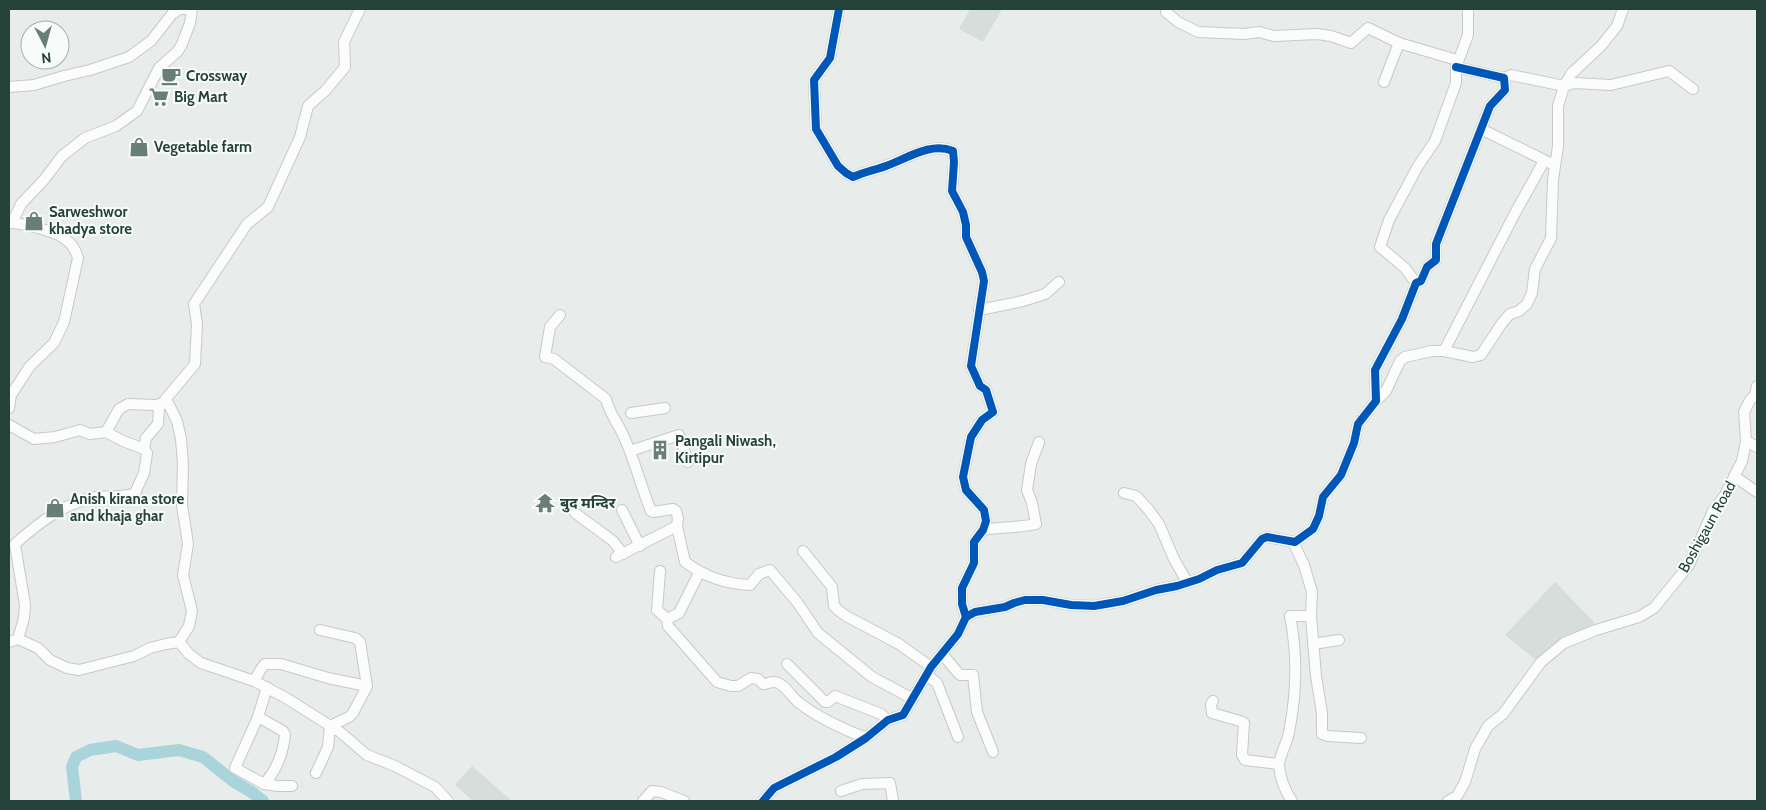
<svg xmlns="http://www.w3.org/2000/svg" width="1766" height="810" viewBox="0 0 1766 810" font-family="Cabin,'Noto Sans Devanagari',sans-serif">
	<style>
		.built { fill: #d6dedb }
		.lines { fill: none; stroke-linecap: round; stroke-linejoin: round }
		.river { stroke: #a9d4db; stroke-width: 12 }
		.minor-casing { stroke: #c5cac8; stroke-width: 12 }
		.minor { stroke: #fcfcfc; stroke-width: 10 }
		.cycleway-casing { stroke: #f7fbf9; stroke-width: 11 }
		.cycleway { stroke: #0057b8; stroke-width: 8 }
		.labels { text-anchor: middle; stroke-width: 4; stroke-linejoin: round; paint-order: stroke }
		.poi-label { font-size: 15px; font-weight: bold; fill: #24423a; stroke: #f7fbf9; text-anchor: start }
		.street-label { font-size: 15px; fill: #24423a; stroke: #f7fbf9 }
	</style>
	<rect width="100%" height="100%" fill="#e8edeb"/>
	<!-- built -->
	<g class="built">
		<path d="M970,9H1002L983,42L959,29Z"/>
		<path d="M1555,582L1595,623L1538,662L1505,635Z"/>
		<path d="M472,766L512,801H473L455,785Z"/>
	</g>
	<g class="lines">
		<!-- river -->
		<path class="river" d="M76,801L72,767L76,757L90,750L116,746L138,755L179,750L203,757L233,781L253,793L263,801"/>
		<defs>
			<g id="minor">
				<path d="M839,9L830,58L814,80L816,129L838,166L846,173L853,177C864,172 875,170 886,166C908,158 930,142 953,151L954,162L952,191L963,212L966,225V237L982,272L984,281L971,366L980,386L986,390L993,412L982,420L971,437L963,477L966,490L984,510L986,521L983,530L974,542V563L962,588V604L966,617"/>
				<path d="M1166,12L1178,22L1198,32L1244,34L1259,32L1274,36L1317,34L1331,36L1351,43L1368,28L1399,43L1457,60"/>
				<path d="M1504,78L1511,75L1564,86L1574,83L1611,85L1669,71L1693,89"/>
				<path d="M1384,82L1399,43"/>
				<path d="M9,87L34,85L64,76L90,70L129,57L151,41L172,14L180,9H186"/>
				<path d="M1481,129L1550,163"/>
				<path d="M9,223C22,223 55,231 65,239C71,243 76,251 78,258L64,322L54,343L30,366L11,395L9,408"/>
				<path d="M12,223L21,204L43,181L62,156L85,138L116,126L137,111L159,68L178,51L182,44L190,23L192,9"/>
				<path d="M1416,283L1405,268L1380,247L1389,220L1418,166L1435,141L1456,83V67L1468,35V9"/>
				<path d="M979,310L1023,301L1045,294L1059,282"/>
				<path d="M560,315L550,327L545,357L554,359L606,399C608,411 619,425 624,437C635,461 641,487 651,511L653,512L673,509L676,511L678,518L677,526L685,562C705,577 725,584 750,585L759,574L770,570L797,602L818,633L872,677L913,699"/>
				<path d="M1444,351L1514,215L1544,161"/>
				<path d="M1376,401L1386,391L1400,361L1405,357L1432,351H1444L1473,357L1481,355L1502,323L1510,314L1519,311L1527,304L1532,293L1535,269L1551,238L1553,180L1558,146V106L1564,86L1571,74L1601,46L1617,26L1623,9"/>
				<path d="M631,413L665,408"/>
				<path d="M9,425L34,439L55,437L80,430L90,434L106,432L123,441L144,449L147,453L144,473L135,493C124,498 109,495 96,497C64,503 40,522 16,543L15,545L25,605L24,618L18,639L9,642"/>
				<path d="M106,432L119,409L128,404L155,405L168,403L177,421L181,439L183,464L182,505L188,544L183,575L192,611L189,626L179,642"/>
				<path d="M1746,441L1757,447"/>
				<path d="M144,449L146,438L158,424L159,407L195,364L197,324L194,304L247,224L268,207L300,137L308,106L326,90L345,67L344,42L360,9"/>
				<path d="M630,451L679,435L688,462"/>
				<path d="M1734,476L1757,492"/>
				<path d="M1124,493L1136,496L1148,509L1159,524L1174,559L1187,582"/>
				<path d="M622,510L640,546"/>
				<path d="M575,513L613,541L623,554"/>
				<path d="M983,530C1001,527 1018,528 1036,524L1032,503L1027,490L1031,464L1039,442"/>
				<path d="M803,551L832,587L834,606L838,610L846,616L899,644L931,667"/>
				<path d="M616,557L677,526"/>
				<path d="M660,571L657,610L667,619L668,626L717,682L731,686H738L751,678L758,679L763,684C768,684 773,680 778,683C786,686 791,696 798,702C818,718 843,729 866,738"/>
				<path d="M1311,616L1316,676L1322,713V734L1328,736L1361,738"/>
				<path d="M667,619L679,613L699,573"/>
				<path d="M320,630L355,638L360,642L367,686"/>
				<path d="M18,639L38,648L50,660L67,668L79,670L134,656L150,648L166,644L179,642L189,654L201,663L254,681L286,698L340,732L367,755L395,766L435,787L448,801"/>
				<path d="M1313,644L1339,640"/>
				<path d="M942,654L960,675H973L977,712L993,752"/>
				<path d="M787,664L825,702H828L835,696L881,714L888,720"/>
				<path d="M927,675L937,683L958,737"/>
				<path d="M254,681L261,669L265,664H281L328,678L367,686L353,713L349,717L330,726L328,747L316,773"/>
				<path d="M267,687L258,717L235,768L264,784L278,786H292"/>
				<path d="M1213,701L1211,704L1212,713L1240,721L1244,723L1242,755L1245,760L1279,764"/>
				<path d="M258,717L283,731L285,735C283,753 276,771 264,784"/>
				<path d="M841,791L862,784L890,783L893,801"/>
				<path d="M643,801L652,791L661,792L684,801"/>
				<path d="M763,801L774,788L836,757L866,738L888,720L903,715L931,667L958,634L966,617L975,612L1005,607L1014,603L1025,600H1043L1071,605L1094,606L1123,601L1156,590L1177,586L1199,579L1217,570L1242,563L1262,539L1267,537L1295,542L1313,529L1319,516L1323,497L1341,475L1354,443L1358,424L1376,401L1375,370L1402,319L1416,283L1421,281L1427,267L1436,260V244L1490,106L1505,90L1504,78L1456,67"/>
				<path d="M1292,801C1285,791 1280,777 1279,765C1279,756 1288,741 1289,732C1297,692 1298,656 1290,616H1311L1312,592L1304,565L1293,542H1295"/>
				<path d="M1448,801L1457,796L1465,782L1475,749L1488,726L1503,714L1541,662L1564,643L1596,630L1639,617L1654,608L1689,565L1713,511L1725,495L1742,461L1746,441L1744,412L1750,400L1755,395L1757,386"/>
			</g>
		</defs>
		<!-- minor casing -->
		<use href="#minor" class="minor-casing"/>
		<!-- minor -->
		<use href="#minor" class="minor"/>
		<defs>
			<g id="cycleway">
				<path d="M839,9L830,58L814,80L816,129L838,166L846,173L853,177C864,172 875,170 886,166C908,158 930,142 953,151L954,162L952,191L963,212L966,225V237L982,272L984,281L971,366L980,386L986,390L993,412L982,420L971,437L963,477L966,490L984,510L986,521L983,530L974,542V563L962,588V604L966,617"/>
				<path d="M763,801L774,788L836,757L866,738L888,720L903,715L931,667L958,634L966,617L975,612L1005,607L1014,603L1025,600H1043L1071,605L1094,606L1123,601L1156,590L1177,586L1199,579L1217,570L1242,563L1262,539L1267,537L1295,542L1313,529L1319,516L1323,497L1341,475L1354,443L1358,424L1376,401L1375,370L1402,319L1416,283L1421,281L1427,267L1436,260V244L1490,106L1505,90L1504,78L1456,67"/>
			</g>
		</defs>
		<!-- cycleway casing -->
		<use href="#cycleway" class="cycleway-casing"/>
		<!-- cycleway -->
		<use href="#cycleway" class="cycleway"/>
	</g>
	<!-- icons -->
	<defs>
		<symbol id="cafe-bare" viewBox="-9 -9 18 18"><path d="M-5.5-4.5H6V0H3Q3 3.5 0 3.5H-2.5Q-5.5 3.5-5.5 0ZM3-3.2v2h1.7v-2ZM-6 4.5H4V6H-6Z" fill="#697e78" stroke="#f7fbf9" stroke-width="2.5" paint-order="stroke"/></symbol>
		<symbol id="supermarket-bare" viewBox="-9 -9 18 18"><path d="M-6-5.5h2.5l.6 2H6L4.5 2H-2.5L-4.4-4H-6ZM-1.5 3.2a1.3 1.3 0 1 0 .1 0ZM3 3.2a1.3 1.3 0 1 0 .1 0Z" fill="#697e78" stroke="#f7fbf9" stroke-width="2.5" paint-order="stroke"/></symbol>
		<symbol id="shop-bare" viewBox="-9 -9 18 18"><path d="M-5-2.5h2.3a2.7 3.5 0 0 1 5.4 0H5L5.5 6h-11ZM-1.5-2.5h3a1.5 2.3 0 0 0-3 0Z" fill="#697e78" stroke="#f7fbf9" stroke-width="2.5" paint-order="stroke"/></symbol>
		<symbol id="building-bare" viewBox="-9 -9 18 18"><path d="M-4-6H4V6H1V3H-1V6H-4ZM-2.5-4.3h1.7v1.8h-1.7ZM.8-4.3h1.7v1.8H.8ZM-2.5-1h1.7V.8h-1.7ZM.8-1h1.7V.8H.8Z" fill="#697e78" stroke="#f7fbf9" stroke-width="2.5" paint-order="stroke"/></symbol>
		<symbol id="temple-bare" viewBox="-9 -9 18 18"><path d="M0-6L5-2H3V0L6.5 2.5H4V6H1.5V3h-3V6H-4V2.5H-6.5L-3 0V-2H-5Z" fill="#697e78" stroke="#f7fbf9" stroke-width="2.5" paint-order="stroke"/></symbol>
	</defs>
	<g fill-rule="evenodd">
		<use href="#cafe-bare" x="157" y="62" width="28" height="28"/>
		<use href="#supermarket-bare" x="145" y="83" width="28" height="28"/>
		<use href="#shop-bare" x="125" y="133" width="28" height="28"/>
		<use href="#shop-bare" x="20" y="207" width="28" height="28"/>
		<use href="#building-bare" x="646" y="436" width="28" height="28"/>
		<use href="#temple-bare" x="531" y="489" width="28" height="28"/>
		<use href="#shop-bare" x="41" y="494" width="28" height="28"/>
	</g>
	<g class="labels">
		<!-- poi labels -->
		<g class="poi-label">
			<text x="186" y="81">Crossway</text>
			<text x="174" y="102">Big Mart</text>
			<text x="154" y="152">Vegetable farm</text>
			<text x="49" y="217">Sarweshwor<tspan x="49" dy="17">khadya store</tspan></text>
			<text x="675" y="446">Pangali Niwash,<tspan x="675" dy="17">Kirtipur</tspan></text>
			<text x="70" y="504">Anish kirana store<tspan x="70" dy="17">and khaja ghar</tspan></text>
			<text x="560" y="508">बुद मन्दिर</text>
		</g>
		<!-- street labels -->
		<g class="street-label">
			<text transform="translate(1707 527) rotate(-61)" y="5">Boshigaun Road</text>
		</g>
	</g>
	<!-- border -->
	<rect width="1766" height="810" fill="none" stroke="#24423a" stroke-width="20"/>
	<!-- north arrow -->
	<g transform="translate(45 45) rotate(174)"><circle r="24" fill="#f7fbf9" stroke="#a3b1ad"/>
	<path d="M0-4L9 19L0 12L-9 19Z" fill="#697e78"/>
	<text y="-8" font-size="14" font-weight="bold" text-anchor="middle" fill="#24423a">N</text>
	</g>
</svg>
